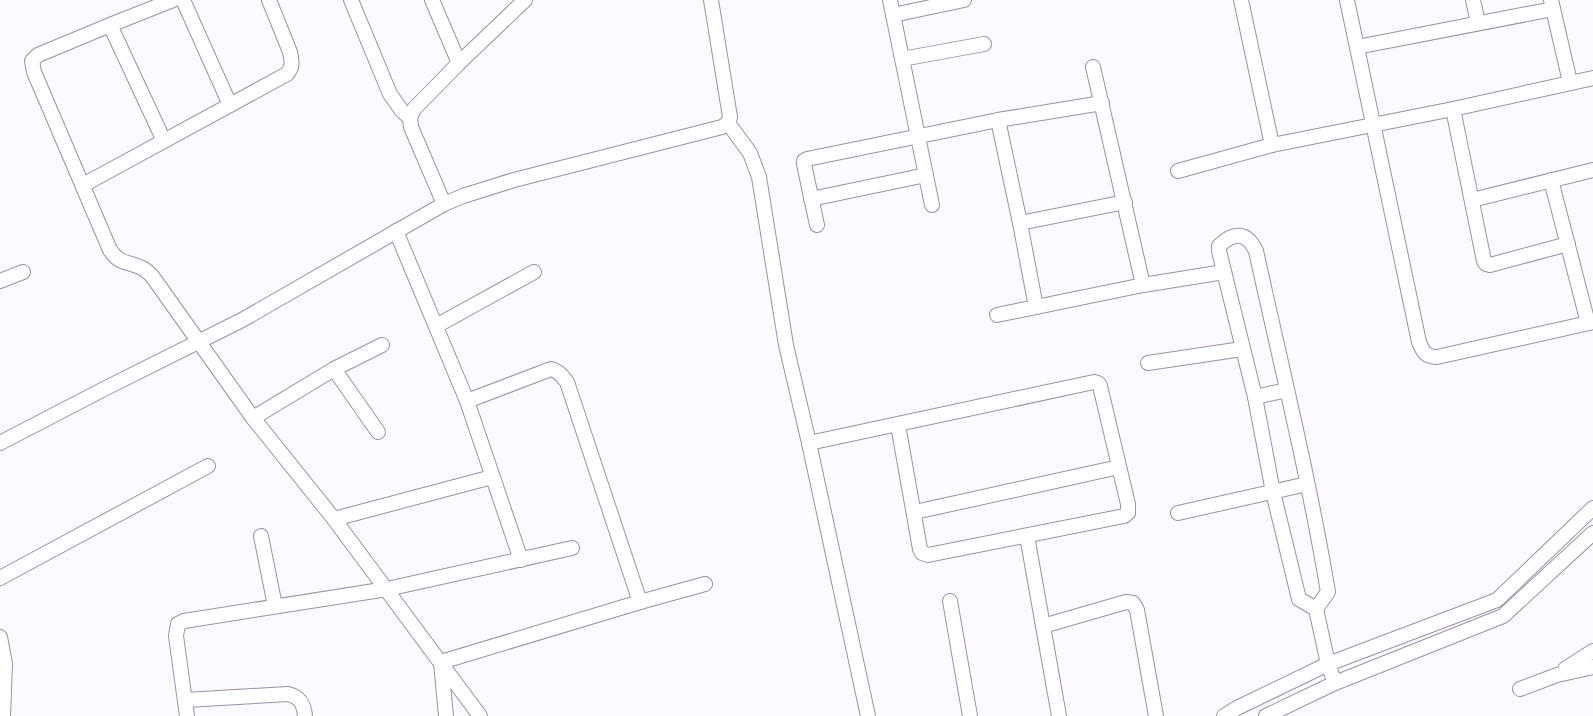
<svg xmlns="http://www.w3.org/2000/svg" width="1593" height="716" viewBox="0 0 1593 716" font-family="'Archivo Narrow',sans-serif">
	<style>
		.lines { fill: none; stroke-linecap: round; stroke-linejoin: round }
		.minor-casing { stroke: #9a91a5; stroke-width: 16 }
		.minor { stroke: #fff; stroke-width: 14 }
	</style>
	<rect width="100%" height="100%" fill="#fcfafe"/>
	<g class="lines">
		<defs>
			<g id="minor">
				<path d="M173,0L110,25L38,55L32,61L34,72L110,250C120,265 128,261 142,268C146,270 149,273 152,276L253,418L334,519L480,716"/>
				<path d="M183,0L230,105"/>
				<path d="M351,0L390,94L402,111L410,118"/>
				<path d="M432,0L459,63"/>
				<path d="M890,0L932,205"/>
				<path d="M1241,0L1272,145"/>
				<path d="M1347,0L1419,342C1423,352 1426,357 1437,357L1593,322"/>
				<path d="M1473,0L1478,23"/>
				<path d="M1551,0L1570,82"/>
				<path d="M893,15L964,0"/>
				<path d="M110,25L164,141"/>
				<path d="M1357,47L1553,9"/>
				<path d="M902,59L984,44"/>
				<path d="M1093,67L1143,285"/>
				<path d="M1453,109L1484,261L1486,264L1490,265L1568,244"/>
				<path d="M998,120L1020,223L1036,307"/>
				<path d="M728,123L750,153L759,177L786,345L809,443L868,716"/>
				<path d="M1178,171L1272,145L1453,109L1593,78"/>
				<path d="M1551,180L1588,323"/>
				<path d="M83,185L287,74C293,67 292,62 290,52L269,0"/>
				<path d="M811,199L926,175"/>
				<path d="M1472,200L1593,170"/>
				<path d="M444,204L411,127L410,118L414,109L459,63L525,0"/>
				<path d="M1020,223L1125,202"/>
				<path d="M817,225L804,164V161L807,159L998,120L1102,103"/>
				<path d="M396,231L467,401L521,560"/>
				<path d="M0,281L23,272"/>
				<path d="M997,315L1143,285L1224,272"/>
				<path d="M436,326L534,272"/>
				<path d="M1148,363L1242,349"/>
				<path d="M334,369L378,432"/>
				<path d="M1255,397L1287,390"/>
				<path d="M467,401L551,369C559,371 562,376 567,382L640,602"/>
				<path d="M253,418L334,369L382,345"/>
				<path d="M0,443L106,388L242,320L444,204L463,196L514,180L722,127L728,123L730,117L711,0"/>
				<path d="M809,443L1094,382L1098,383L1100,386L1128,504V513L1124,516L928,555L922,553L920,549L898,425"/>
				<path d="M915,512L1119,467"/>
				<path d="M1178,513L1307,484"/>
				<path d="M334,519L492,477"/>
				<path d="M261,536L275,606"/>
				<path d="M1027,536L1059,716"/>
				<path d="M0,578L208,466"/>
				<path d="M950,601L970,716"/>
				<path d="M1316,609L1299,599L1273,492L1255,397L1219,251V246C1234,231 1247,232 1256,251C1281,365 1309,478 1328,592L1316,609L1328,664L1335,683"/>
				<path d="M1043,626L1126,602L1133,603L1137,610L1156,716"/>
				<path d="M0,637L5,664L3,716"/>
				<path d="M1565,669L1593,651"/>
				<path d="M1520,689L1557,675L1593,667"/>
				<path d="M186,700L288,694C300,697 304,704 305,716"/>
				<path d="M187,716L176,636L178,624L184,621L387,589L572,548"/>
				<path d="M446,716L441,662L640,602L705,584"/>
				<path d="M1224,716L1237,708L1328,664L1497,600L1593,508"/>
				<path d="M1266,716L1335,683L1503,616L1593,533"/>
			</g>
		</defs>
		<!-- minor casing -->
		<use href="#minor" class="minor-casing"/>
		<!-- minor -->
		<use href="#minor" class="minor"/>
	</g>
</svg>
